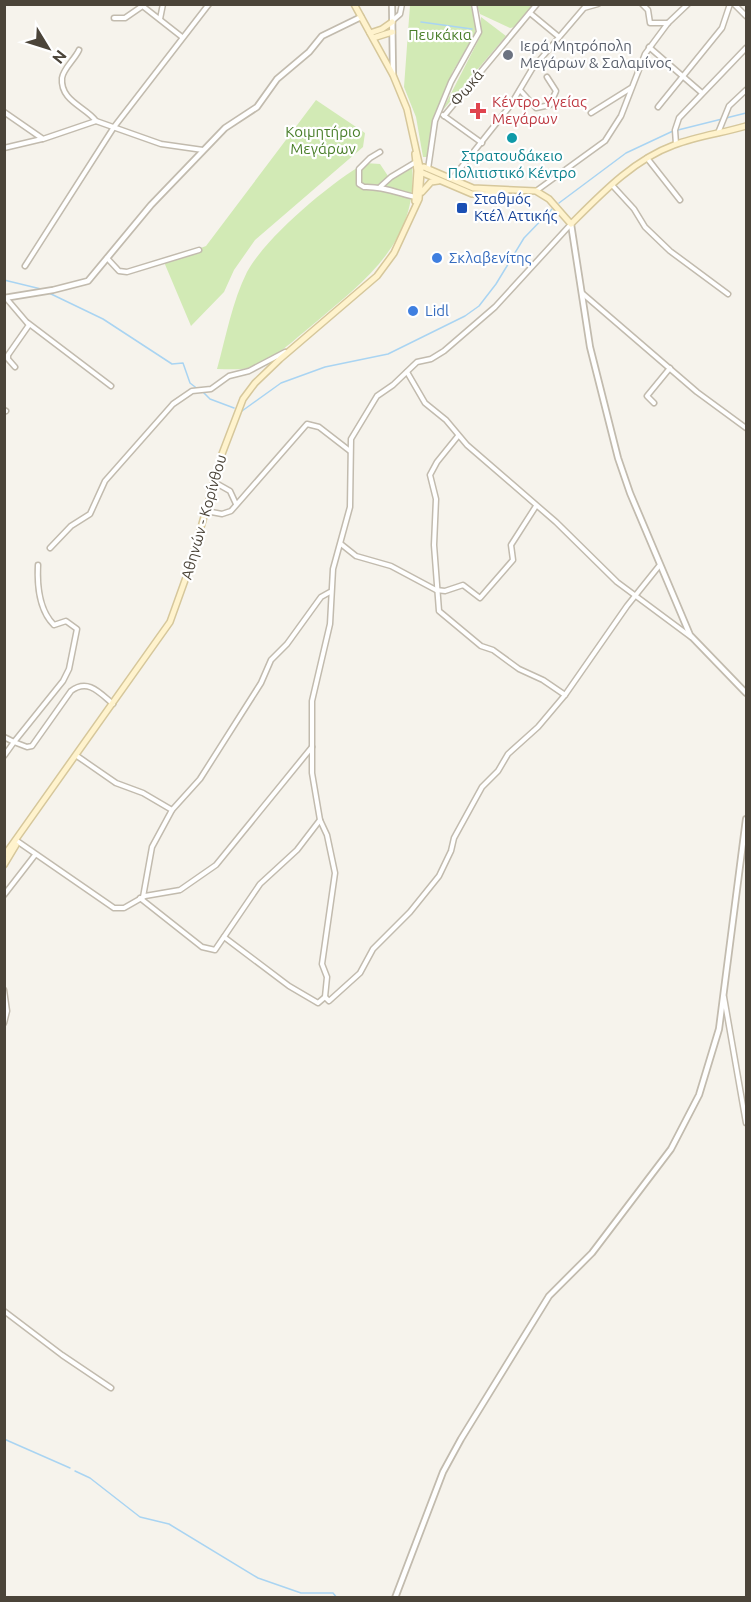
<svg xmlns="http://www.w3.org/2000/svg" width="751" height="1602" viewBox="0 0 751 1602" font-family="Ubuntu,sans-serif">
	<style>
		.green { fill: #d2eab5 }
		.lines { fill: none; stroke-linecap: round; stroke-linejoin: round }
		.stream { stroke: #a9d4f2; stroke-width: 1.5 }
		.minor-casing { stroke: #c2bbae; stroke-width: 7 }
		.tertiary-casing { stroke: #c2bbae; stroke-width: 8 }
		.secondary-casing { stroke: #d6c79b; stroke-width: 8 }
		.minor { stroke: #fff; stroke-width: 4 }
		.tertiary { stroke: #fff; stroke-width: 4.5 }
		.secondary { stroke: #fff3cd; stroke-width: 5 }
		.worship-dot { fill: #6b7280; stroke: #fff; stroke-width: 2 }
		.health-dot { fill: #e0444e; stroke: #fff; stroke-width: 2 }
		.culture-dot { fill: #0f9aa8; stroke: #fff; stroke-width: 2 }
		.transit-dot { fill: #1a4fb4; stroke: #fff; stroke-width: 2 }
		.shop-dot { fill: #3f7fe0; stroke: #fff; stroke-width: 2 }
		.labels { text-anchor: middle; stroke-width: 4.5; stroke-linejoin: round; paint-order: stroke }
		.park-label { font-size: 15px; fill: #4a7f2a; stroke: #fff }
		.worship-label { font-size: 15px; fill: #5b616d; stroke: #fff; text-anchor: start }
		.street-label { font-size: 15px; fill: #4b4439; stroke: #fff }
		.health-label { font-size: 15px; fill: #be3a42; stroke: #fff; text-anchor: start }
		.culture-label { font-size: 15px; fill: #0d838f; stroke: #fff }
		.transit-label { font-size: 15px; fill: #164399; stroke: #fff; text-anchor: start }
		.shop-label { font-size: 15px; fill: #366cbe; stroke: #fff; text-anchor: start }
	</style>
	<rect width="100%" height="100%" fill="#f6f3ec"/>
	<!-- green -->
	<g class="green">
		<path d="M410,5H471L476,20L475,34L453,71L435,113L427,157H423L416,117L404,87Z"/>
		<path d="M477,5V4L534,5L515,27L510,28L480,14Z"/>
		<path d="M481,17L506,36L442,111L480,37Z"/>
		<path d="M316,100L365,133L363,147L255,240L234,270L224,292L191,326L164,262L206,246Z"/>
		<path d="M365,163L380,164L388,176L412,165C419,243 363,282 310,327C295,339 269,364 250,368C239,370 228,369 217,369C226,337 232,302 247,272C267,236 329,184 365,163Z"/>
	</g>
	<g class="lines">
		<!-- stream -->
		<g class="stream">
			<path d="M421,22L472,29"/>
			<path d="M678,130L746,113"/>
			<path d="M559,203L626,153L673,131"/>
			<path d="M4,280L41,289"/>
			<path d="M49,293L103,319L172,364L183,363L190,383L199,390"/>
			<path d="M203,392L210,399L234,408"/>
			<path d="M242,411L281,383L325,367L388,354L465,316L479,306L496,284L524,238L552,209"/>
			<path d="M4,1439L70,1468"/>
			<path d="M75,1471L90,1478L140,1517L169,1524L258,1578L301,1593H333L337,1598"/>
		</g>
		<defs>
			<g id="minor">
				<path d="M140,4L182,37"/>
				<path d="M642,4L648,10L650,23H668"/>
				<path d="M734,4L746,16"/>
				<path d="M530,13L559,37"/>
				<path d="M114,18H125L141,7"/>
				<path d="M160,19L163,4"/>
				<path d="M392,21L400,14L402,4"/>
				<path d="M649,47L702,93"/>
				<path d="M79,50C75,59 63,69 62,78C60,101 86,107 96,121"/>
				<path d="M520,90L536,108L550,105L556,91L547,77"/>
				<path d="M658,107L722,28L730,4"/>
				<path d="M4,112L43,139L96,121L161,144L203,150"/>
				<path d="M591,113L631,88"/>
				<path d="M443,115L482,143"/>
				<path d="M444,116L537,4"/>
				<path d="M718,133L729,106L746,90"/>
				<path d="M676,144L675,130L679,118L746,48"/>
				<path d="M4,148L42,139"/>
				<path d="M380,152L370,158L359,169V184L364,187C381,186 398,193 415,197"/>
				<path d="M647,158L680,200"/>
				<path d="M428,169L435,121L451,82L479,32L474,4"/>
				<path d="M452,179L510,106L532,69L584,8L598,4"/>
				<path d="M612,185L634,209L645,227L670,251L728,294"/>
				<path d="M380,187L391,177L416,162"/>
				<path d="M536,191L605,141L621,116L645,54L668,23L688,4"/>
				<path d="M107,258L119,271L127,272L199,250"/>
				<path d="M25,266L114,127L209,4"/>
				<path d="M582,293L697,392L746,428"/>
				<path d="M6,298L29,325L8,355V359L15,367"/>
				<path d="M28,323L111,386"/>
				<path d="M407,372L425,403L446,420L467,445L556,522L617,582L691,637"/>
				<path d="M654,403L647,396L670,368"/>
				<path d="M4,410L6,411"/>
				<path d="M458,436L437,462L430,475L436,499L434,545L439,611L481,646L493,650L519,669L543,680L565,695"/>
				<path d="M214,482L230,491L236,504"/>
				<path d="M206,511L222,514L231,511L307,424L319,427L350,451"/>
				<path d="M341,544L356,556L391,566L436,590L445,591L463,585L480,598L513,560L511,545L536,506"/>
				<path d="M50,548L71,526L90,514L105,481L173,404L192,391L211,389L229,376L249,371L285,352"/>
				<path d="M4,737L14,742L63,681L69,669L77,629L66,621L54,625C39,610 37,585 38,565"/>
				<path d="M4,756L14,742L27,747L32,746L71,691C88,678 100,693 113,704"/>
				<path d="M77,756L116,783L143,793L172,810L152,847L143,897"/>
				<path d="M172,810L200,779L261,683L271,660L287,644L321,597L330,592"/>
				<path d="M17,841L114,908H124L145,896L180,890L216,865L312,747"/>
				<path d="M4,895L35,855"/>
				<path d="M140,898L202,947L215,950L260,884L297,850L320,820"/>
				<path d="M224,937L289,986L318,1003L325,997L327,977L322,964L335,873L327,835L320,820L312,773V701L330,624L333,569L350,507L351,439L377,396L393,385L417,362L431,359L444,351L495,307L571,224"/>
				<path d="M4,990L7,1011L4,1023"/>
				<path d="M325,997L329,1001L360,973L373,949L410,912L439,876L451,851L454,838L482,787L498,771L508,754L538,727L565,695L627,606L659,566"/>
				<path d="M724,997L746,1123"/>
				<path d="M4,1311L62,1355L111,1388"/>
			</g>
			<g id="tertiary">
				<path d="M392,4L393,74"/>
				<path d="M571,224L590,347L618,458L630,493L690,635L746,693"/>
				<path d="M4,298L53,290L88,281L151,205L225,128L257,107L277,79L309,52L322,36L361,17"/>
				<path d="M395,1598L443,1472L461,1439L549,1296L592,1253L671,1149L699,1095L719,1029L746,819"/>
			</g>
			<g id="secondary">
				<path d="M370,33L382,29L392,22"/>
				<path d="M373,38L392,32"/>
				<path d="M415,154L417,171L415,201"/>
				<path d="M417,168L424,167L473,188L536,191L549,199L571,224C601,194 633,160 674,145C697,136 723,133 746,126"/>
				<path d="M418,171L472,194L506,193"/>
				<path d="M422,192L431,182L438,181"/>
				<path d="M4,856L170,622L189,569L222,454L243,399L255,383L280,359L377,276L394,253L419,199L421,172L407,109L393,75L354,4"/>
				<path d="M4,865L16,845"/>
			</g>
		</defs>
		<!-- minor casing -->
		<use href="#minor" class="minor-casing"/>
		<!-- tertiary casing -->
		<use href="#tertiary" class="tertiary-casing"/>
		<!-- secondary casing -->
		<use href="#secondary" class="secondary-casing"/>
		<!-- minor -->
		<use href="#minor" class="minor"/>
		<!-- tertiary -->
		<use href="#tertiary" class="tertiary"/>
		<!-- secondary -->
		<use href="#secondary" class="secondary"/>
	</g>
	<!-- markers -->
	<circle class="worship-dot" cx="508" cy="55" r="6"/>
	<path class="health-dot" d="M475 102h6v6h6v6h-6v6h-6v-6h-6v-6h6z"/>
	<circle class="culture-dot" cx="512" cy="138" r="6"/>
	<rect class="transit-dot" x="456" y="202" width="12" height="12" rx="3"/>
	<g class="shop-dot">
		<circle cx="437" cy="258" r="6"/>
		<circle cx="413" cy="311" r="6"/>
	</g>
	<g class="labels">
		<!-- park labels -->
		<g class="park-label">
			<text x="440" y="40">Πευκάκια</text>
			<text x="323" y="137">Κοιμητήριο<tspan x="323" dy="17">Μεγάρων</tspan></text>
		</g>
		<!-- worship labels -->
		<g class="worship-label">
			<text x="520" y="51">Ιερά Μητρόπολη<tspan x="520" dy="17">Μεγάρων &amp; Σαλαμίνος</tspan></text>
		</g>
		<!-- street labels -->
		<g class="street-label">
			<text transform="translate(467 88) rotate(-50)" y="5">Φωκά</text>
			<text transform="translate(204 517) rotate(-74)" y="5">Αθηνών - Κορίνθου</text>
		</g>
		<!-- health labels -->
		<g class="health-label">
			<text x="492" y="107">Κέντρο Υγείας<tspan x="492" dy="17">Μεγάρων</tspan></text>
		</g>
		<!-- culture labels -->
		<g class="culture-label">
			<text x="512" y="161">Στρατουδάκειο<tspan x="512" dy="17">Πολιτιστικό Κέντρο</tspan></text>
		</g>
		<!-- transit labels -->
		<g class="transit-label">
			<text x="474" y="204">Σταθμός<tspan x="474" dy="17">Κτέλ Αττικής</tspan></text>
		</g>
		<!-- shop labels -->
		<g class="shop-label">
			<text x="449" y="263">Σκλαβενίτης</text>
			<text x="425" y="316">Lidl</text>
		</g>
	</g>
	<!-- border -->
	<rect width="751" height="1602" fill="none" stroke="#4b4439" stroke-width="12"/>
	<!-- north arrow -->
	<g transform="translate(48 48) rotate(128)" stroke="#ffffff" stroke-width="4.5" paint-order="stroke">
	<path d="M0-4.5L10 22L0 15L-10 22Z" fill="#4b4439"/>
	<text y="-9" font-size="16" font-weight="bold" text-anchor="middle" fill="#4b4439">N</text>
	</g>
</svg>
